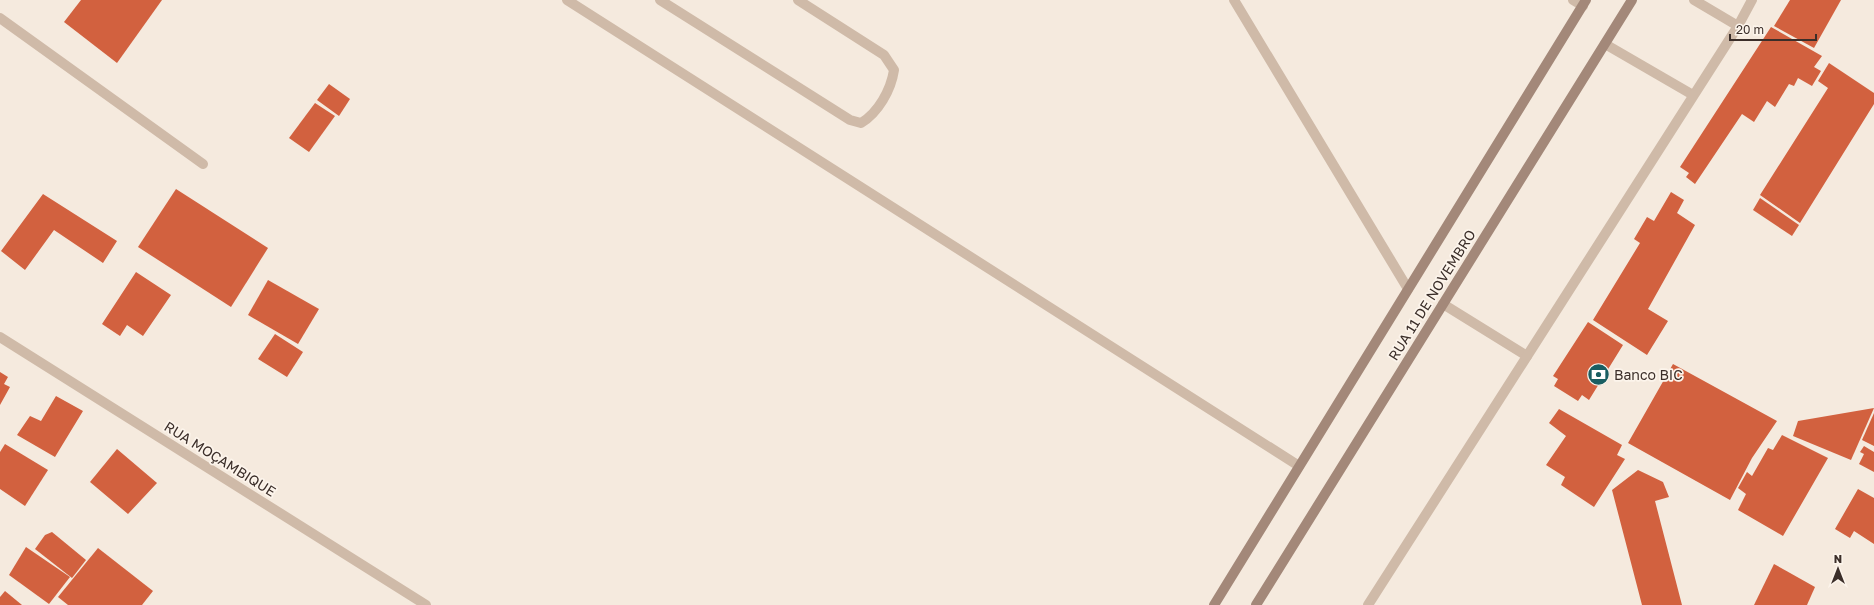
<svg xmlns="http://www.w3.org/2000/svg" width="1874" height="605" viewBox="0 0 1874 605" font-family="'Golos Text',sans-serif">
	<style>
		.building { fill: #d2613f }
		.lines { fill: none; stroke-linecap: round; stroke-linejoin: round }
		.service { stroke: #cfbaa8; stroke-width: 10 }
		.pedestrian { stroke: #cfbaa8; stroke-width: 10 }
		.minor { stroke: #cfbaa8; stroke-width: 10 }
		.secondary { stroke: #a38879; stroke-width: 10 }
		.labels { text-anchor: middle; stroke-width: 3.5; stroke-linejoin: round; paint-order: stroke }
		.street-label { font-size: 14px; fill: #3b2e29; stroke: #fcf4eb }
		.poi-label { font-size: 14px; fill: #3b2e29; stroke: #fcf4eb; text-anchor: start }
	</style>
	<rect width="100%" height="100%" fill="#f5eade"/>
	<!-- building -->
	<g class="building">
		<path d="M81,0H162L117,63L64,22Z"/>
		<path d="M1790,0H1841L1814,48L1774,26Z"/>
		<path d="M1771,27L1822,56L1814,67L1821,71L1812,86L1798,78L1794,86L1789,84L1775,107L1767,101L1754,122L1742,114L1695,184L1686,177L1689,173L1680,167Z"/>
		<path d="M1829,63L1874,93V104L1800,223L1760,195L1828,88L1818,81Z"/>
		<path d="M329,84L350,99L339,116L317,100Z"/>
		<path d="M315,103L335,116L309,152L289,138Z"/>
		<path d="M176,189L268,248L231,307L138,247Z"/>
		<path d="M1671,192L1684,200L1677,213L1695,225L1648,309L1668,321L1647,355L1593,320L1640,243L1634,239L1647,217L1654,221Z"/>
		<path d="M43,194L117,241L103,263L54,230L25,270L1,251Z"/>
		<path d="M1760,198L1799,225L1792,236L1753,210Z"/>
		<path d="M136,272L171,295L143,336L127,325L120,336L102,324Z"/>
		<path d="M268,280L319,309L298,344L248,315Z"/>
		<path d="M1588,322L1623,345L1589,400L1582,395L1578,401L1554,386L1558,379L1553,376Z"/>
		<path d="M275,334L303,352L287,377L258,359Z"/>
		<path d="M1673,364L1777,421L1752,458L1730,500L1628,443Z"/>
		<path d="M0,372L8,377L4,384L10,387L0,405Z"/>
		<path d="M56,396L83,411L55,457L17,435L30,416L41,421Z"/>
		<path d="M1874,408L1851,460L1793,436L1798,421Z"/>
		<path d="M1559,409L1622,445L1617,455L1625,459L1594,507L1561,485L1565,477L1546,465L1566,436L1549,423Z"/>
		<path d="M1874,413V446L1862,440Z"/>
		<path d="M1782,435L1828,458L1783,536L1738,510L1746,494L1738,488L1747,472L1752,476L1768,448L1773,450Z"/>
		<path d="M5,444L48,470L25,506L0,489V452Z"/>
		<path d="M1864,446L1874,452V472L1859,464L1864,454L1860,452Z"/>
		<path d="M117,449L157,483L128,514L90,482Z"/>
		<path d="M1638,470L1663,482L1669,497L1655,501L1682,605H1642L1612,490Z"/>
		<path d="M1858,489L1874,498V544L1854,531L1850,538L1835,529Z"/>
		<path d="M52,532L86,560L72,578L35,549L45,535Z"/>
		<path d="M26,547L70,577L49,604L9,575Z"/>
		<path d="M98,548L153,591L142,605H68L58,597Z"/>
		<path d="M1774,564L1815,587L1807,605H1754Z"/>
		<path d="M5,591L22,605H0V597Z"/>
	</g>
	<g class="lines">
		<!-- service -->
		<g class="service">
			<path d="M660,0L850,120L861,123C878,113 891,90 894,70L884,55L798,0"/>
			<path d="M1234,0L1408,289"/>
			<path d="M1694,0L1738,26"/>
			<path d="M1605,44L1693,95"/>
			<path d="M1443,304L1527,356"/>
			<path d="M1368,605L1738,26L1752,0"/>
		</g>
		<!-- pedestrian -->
		<path class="pedestrian" d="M1573,0L1583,6"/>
		<!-- minor -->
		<g class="minor">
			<path d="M567,0L1299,466"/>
			<path d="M0,18L203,164"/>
			<path d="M0,337L426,605"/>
		</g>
		<!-- secondary -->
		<g class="secondary">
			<path d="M1214,605L1586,0"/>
			<path d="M1256,605L1632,0"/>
		</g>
	</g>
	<!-- icons -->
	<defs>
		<symbol id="bank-disc" viewBox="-11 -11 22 22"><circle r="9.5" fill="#195e62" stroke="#fcf4eb"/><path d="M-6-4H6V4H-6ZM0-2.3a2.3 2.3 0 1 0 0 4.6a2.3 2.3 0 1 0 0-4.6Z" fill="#fff"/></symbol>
	</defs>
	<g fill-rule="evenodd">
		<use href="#bank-disc" x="1586" y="362" width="25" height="25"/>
	</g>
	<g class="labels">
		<!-- street labels -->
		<g class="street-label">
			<text transform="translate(1432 295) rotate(-58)" y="5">RUA 11 DE NOVEMBRO</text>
			<text transform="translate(220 459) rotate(32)" y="5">RUA MOÇAMBIQUE</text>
		</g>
		<!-- poi labels -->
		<g class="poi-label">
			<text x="1614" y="380">Banco BIC</text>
		</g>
	</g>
	<!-- north arrow -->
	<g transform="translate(1838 569)" stroke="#fcf4eb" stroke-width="3" paint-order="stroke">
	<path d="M0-3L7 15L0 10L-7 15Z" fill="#3b2e29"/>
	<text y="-6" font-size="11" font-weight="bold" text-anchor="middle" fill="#3b2e29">N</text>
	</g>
	<!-- scale -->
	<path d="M1730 34v6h86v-6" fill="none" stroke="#3b2e29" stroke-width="2"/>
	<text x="1736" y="34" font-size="12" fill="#3b2e29" stroke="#fcf4eb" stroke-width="3" paint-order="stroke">20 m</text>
</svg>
